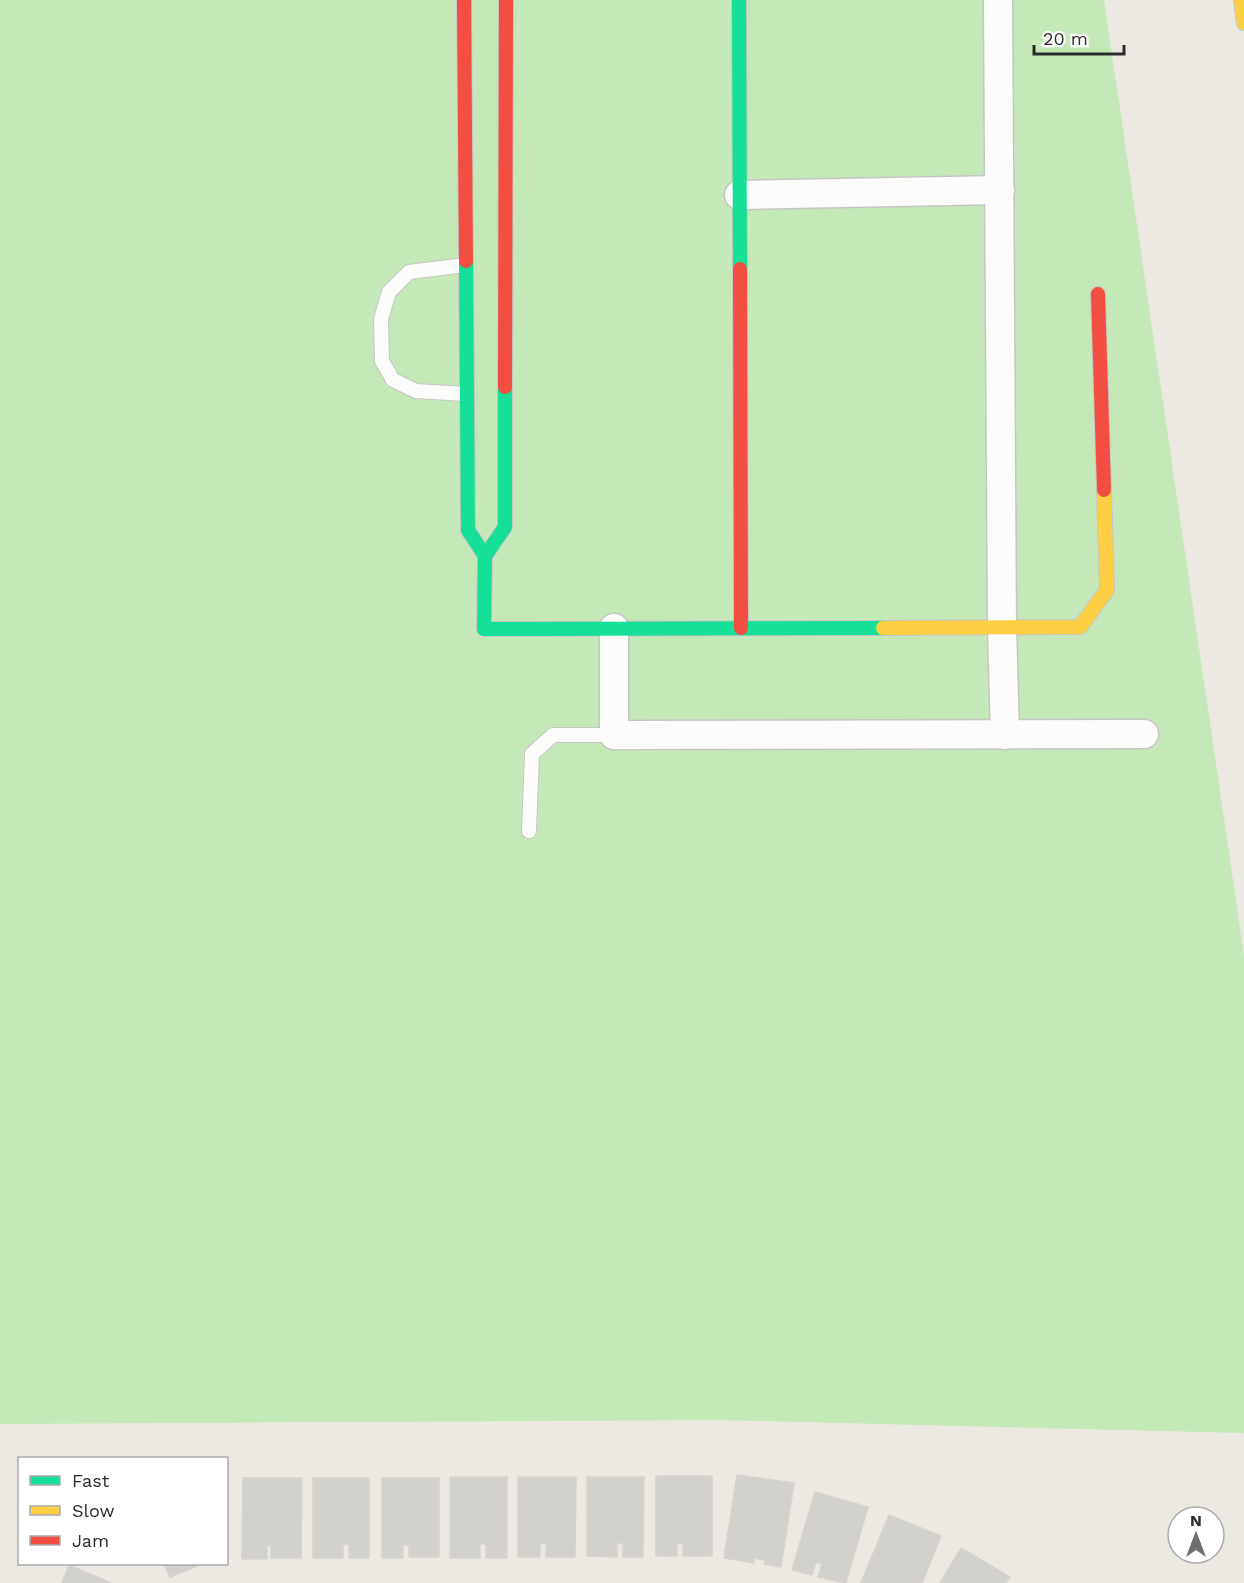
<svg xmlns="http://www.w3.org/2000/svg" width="1244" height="1583" viewBox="0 0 1244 1583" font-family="'Work Sans',sans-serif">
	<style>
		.green { fill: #c5e8b8 }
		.building { fill: #d3d1cc; stroke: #d5d3cd; stroke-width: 1.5 }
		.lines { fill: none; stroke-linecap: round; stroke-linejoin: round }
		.lane-casing { stroke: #c7c6c6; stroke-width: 16 }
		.street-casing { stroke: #c7c6c6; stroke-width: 31 }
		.fast-casing { stroke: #c7c6c6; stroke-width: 16 }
		.slow-casing { stroke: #c7c6c6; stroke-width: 16 }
		.jam-casing { stroke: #c7c6c6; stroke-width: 16 }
		.lane { stroke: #fcfcfa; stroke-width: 14 }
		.street { stroke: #fcfcfa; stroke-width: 28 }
		.fast { stroke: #16e098; stroke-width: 14 }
		.slow { stroke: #ffcf43; stroke-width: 14 }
		.jam { stroke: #f24e42; stroke-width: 14 }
	</style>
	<rect width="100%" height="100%" fill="#eae8e1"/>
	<!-- green -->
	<path class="green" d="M0,0H1104L1244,955V1433L717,1420L0,1424Z"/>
	<!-- building -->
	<g class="building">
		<path d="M737,1475L794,1483L781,1567L764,1564L765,1560L754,1558V1563L724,1558Z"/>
		<path d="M656,1476H712V1556H683V1543H677V1556H656Z"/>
		<path d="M450,1477H507V1558H486V1544H480V1558H450Z"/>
		<path d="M518,1477H576L575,1557H546V1543H540V1557H518Z"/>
		<path d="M587,1477H644L643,1557H623V1543H617V1557L587,1556Z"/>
		<path d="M243,1478H302L301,1558H271V1545H267V1559H242Z"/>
		<path d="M313,1478H369V1558H349V1544H343V1558H313Z"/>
		<path d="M382,1478H439V1557H409V1545H403V1558H382Z"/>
		<path d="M815,1492L868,1507L846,1583L818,1577L822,1564L816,1562L812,1575L792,1570Z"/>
		<path d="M889,1515L941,1536L922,1583H861Z"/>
		<path d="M961,1548L1010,1577L1006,1583H940Z"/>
		<path d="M164,1564H196L197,1566L170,1577Z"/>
		<path d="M69,1565L111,1583H62Z"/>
	</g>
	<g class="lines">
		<defs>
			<g id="lane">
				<path d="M465,265L409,272L389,292L381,319L382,361L393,380L416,391L466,394"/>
				<path d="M529,831L532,754L553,735H614"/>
			</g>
			<g id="street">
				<path d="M998,0L1002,627L1005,735"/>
				<path d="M739,195L1000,190"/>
				<path d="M614,628V735L1144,734"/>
			</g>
			<g id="fast">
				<path d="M739,0L740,269"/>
				<path d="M466,261L468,530L485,556L505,527V387"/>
				<path d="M485,556L484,629L883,628"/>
			</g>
			<g id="slow">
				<path d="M1241,0L1244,23"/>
				<path d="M883,628L1080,627L1107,590L1104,490"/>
			</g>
			<g id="jam">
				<path d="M464,0L466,261"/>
				<path d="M740,269L741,628"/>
				<path d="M1098,294L1104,490"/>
				<path d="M505,387L506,0"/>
			</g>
		</defs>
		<!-- lane casing -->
		<use href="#lane" class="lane-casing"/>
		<!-- street casing -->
		<use href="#street" class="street-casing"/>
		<!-- fast casing -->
		<use href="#fast" class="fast-casing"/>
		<!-- slow casing -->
		<use href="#slow" class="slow-casing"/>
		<!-- jam casing -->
		<use href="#jam" class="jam-casing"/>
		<!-- lane -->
		<use href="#lane" class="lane"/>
		<!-- street -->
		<use href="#street" class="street"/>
		<!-- fast -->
		<use href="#fast" class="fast"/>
		<!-- slow -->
		<use href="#slow" class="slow"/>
		<!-- jam -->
		<use href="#jam" class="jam"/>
	</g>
	<!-- legend -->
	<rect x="18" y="1457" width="210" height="108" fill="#ffffff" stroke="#ababab" stroke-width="1.5"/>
	<rect x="30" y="1476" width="30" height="9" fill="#16e098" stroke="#ababab" stroke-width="1.5"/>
	<text x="72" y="1487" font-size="18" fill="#2c2c2c">Fast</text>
	<rect x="30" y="1506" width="30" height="9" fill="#ffcf43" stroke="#ababab" stroke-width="1.5"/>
	<text x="72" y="1517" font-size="18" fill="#2c2c2c">Slow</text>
	<rect x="30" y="1536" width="30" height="9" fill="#f24e42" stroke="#ababab" stroke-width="1.5"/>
	<text x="72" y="1547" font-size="18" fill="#2c2c2c">Jam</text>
	<!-- north arrow -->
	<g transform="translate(1196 1535)"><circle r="28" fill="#ffffff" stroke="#ababab" stroke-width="1.5"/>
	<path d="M0-4.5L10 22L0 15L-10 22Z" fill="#6e6e6b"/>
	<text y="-9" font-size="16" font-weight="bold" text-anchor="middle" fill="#2c2c2c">N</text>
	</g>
	<!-- scale -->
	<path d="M1034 45v9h90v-9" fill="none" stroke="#2c2c2c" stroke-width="3"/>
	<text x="1043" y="45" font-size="18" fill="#2c2c2c" stroke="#ffffff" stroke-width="4.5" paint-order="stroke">20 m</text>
</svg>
